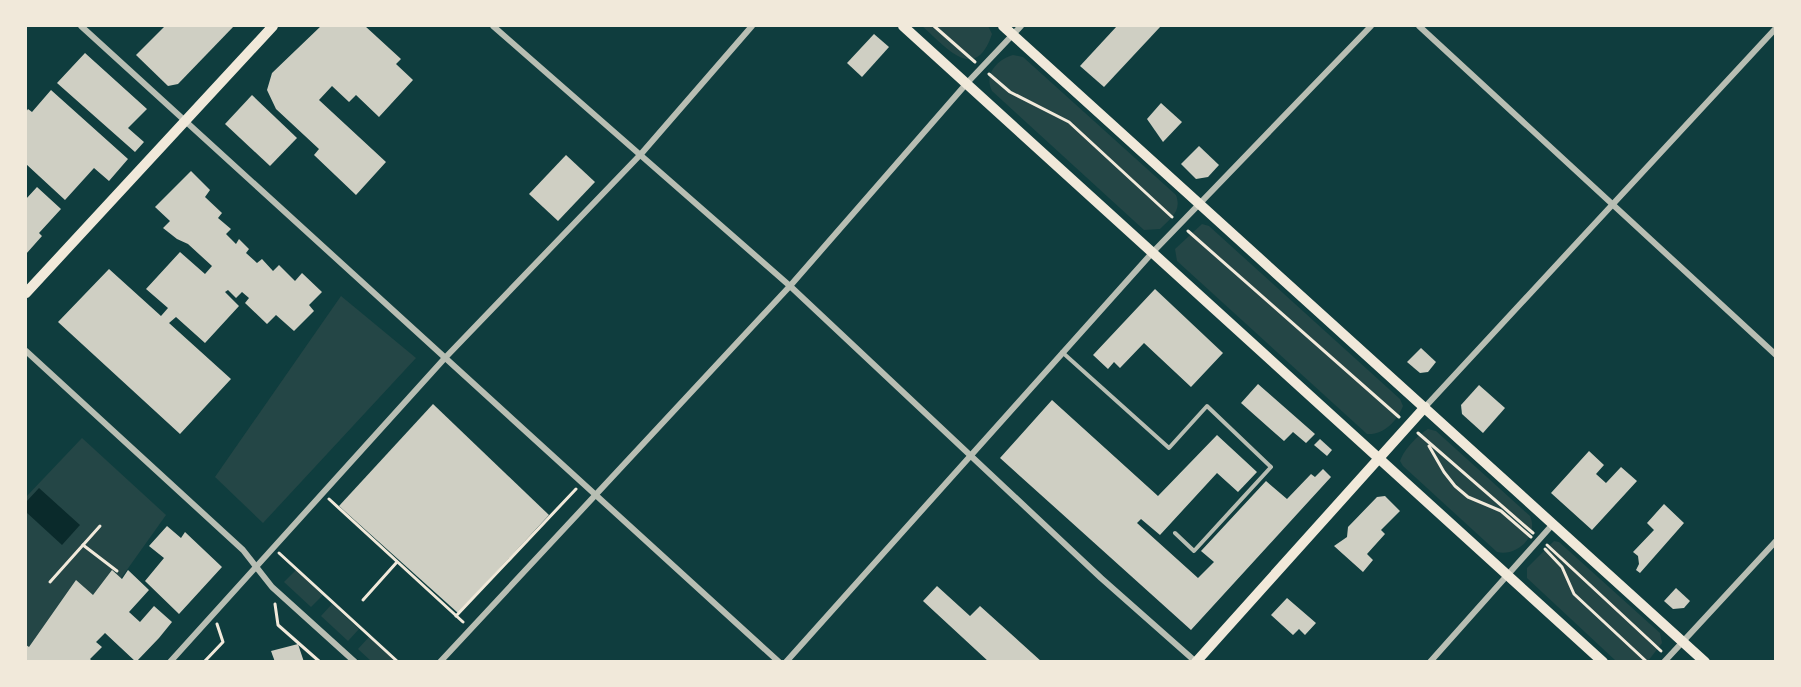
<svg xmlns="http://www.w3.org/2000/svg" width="1801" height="687" viewBox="0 0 1801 687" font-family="'Roboto Condensed',sans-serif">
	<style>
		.green { fill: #244646 }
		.water { fill: #0a2a2b }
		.building { fill: #cfcfc3 }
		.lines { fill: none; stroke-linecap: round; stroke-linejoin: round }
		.path { stroke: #f1e9da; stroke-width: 3 }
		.service { stroke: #b8beb3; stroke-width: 4 }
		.minor { stroke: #b8beb3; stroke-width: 6 }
		.secondary { stroke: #f1e9da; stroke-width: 10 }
	</style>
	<rect width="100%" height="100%" fill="#0f3d3e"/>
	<!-- green -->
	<g class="green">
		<path d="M922,26H988L992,34C975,85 945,46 922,26Z"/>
		<path d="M1013,55L1023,57L1176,195C1182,211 1171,218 1160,229L1144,230L992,91C984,75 996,60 1013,55Z"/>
		<path d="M1202,224L1209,226L1400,399L1403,406C1397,421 1384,435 1367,434L1177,261L1175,249Z"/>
		<path d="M341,296L416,358L263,523L215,477Z"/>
		<path d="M1428,429L1436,431L1530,516C1539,536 1517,557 1497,552L1403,466L1400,461C1404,449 1418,435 1428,429Z"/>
		<path d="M82,438L166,515L62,661H26V497Z"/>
		<path d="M1554,541L1559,542L1660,633L1662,643L1648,661H1616L1527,578V568Z"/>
		<path d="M296,570L323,595L311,607L284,582Z"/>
		<path d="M332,604L359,629L348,641L321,616Z"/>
		<path d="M369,637L395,661H371L358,649Z"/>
	</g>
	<!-- water -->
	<path class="water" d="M39,488L80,525L62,545L26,512V502Z"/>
	<!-- building -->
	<g class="building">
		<path d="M165,26H234L178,84L168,86L136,55Z"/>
		<path d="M321,26H365L401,59L396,64L413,80L379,117L356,95L349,102L332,86L319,100L386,162L356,195L314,155L319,149L276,109L267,90L272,73Z"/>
		<path d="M1117,26H1161L1104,87L1080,66Z"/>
		<path d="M874,34L889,47L862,77L847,63Z"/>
		<path d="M85,53L147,109L128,128L144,142L135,152L57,83Z"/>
		<path d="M51,90L128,159L109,181L94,168L65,200L26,164V112L28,109L32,112Z"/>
		<path d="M252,95L297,138L270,166L225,124Z"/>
		<path d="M1161,103L1182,122L1163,142L1147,119Z"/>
		<path d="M1199,146L1219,165L1208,177L1196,179L1181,164Z"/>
		<path d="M566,155L595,182L558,221L529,194Z"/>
		<path d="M191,171L210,190L205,197L222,213L218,218L231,229L226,234L236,244L239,239L249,249L246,253L257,263L262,259L273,271L279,265L295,281L302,273L322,292L309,305L314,311L294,331L276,315L267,324L245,303L249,298L242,292L236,298L228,290L225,292L239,306L205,343L176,317L169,323L231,379L180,434L58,322L109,269L161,316L168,308L146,289L180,252L205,274L212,266L188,244L177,239L163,228L170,221L155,207Z"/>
		<path d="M37,187L61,209L39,233L42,236L26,254V199Z"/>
		<path d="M1155,289L1223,353L1191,387L1144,343L1120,368L1114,362L1108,369L1093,355Z"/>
		<path d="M1421,348L1436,362L1428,372L1420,373L1407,362Z"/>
		<path d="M1258,384L1315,434L1306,443L1293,432L1284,441L1241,403Z"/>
		<path d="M1479,385L1505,408L1483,433L1462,414L1461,405Z"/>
		<path d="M1052,400L1158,496L1217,435L1257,472L1238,492L1217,473L1160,535L1141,519L1137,523L1198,578L1214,562L1201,551L1266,481L1287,499L1311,474L1315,477L1323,469L1331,477L1191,630L1000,458Z"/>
		<path d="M433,404L549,515L458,613L339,506Z"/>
		<path d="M1320,439L1332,450L1327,456L1314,445Z"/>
		<path d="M1589,451L1604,465L1596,474L1606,483L1621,467L1637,481L1592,530L1551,493Z"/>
		<path d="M1385,496L1400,511L1381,530L1385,534L1367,554L1373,560L1363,572L1334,546L1347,537L1348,527L1377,497Z"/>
		<path d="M1664,504L1684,523L1640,573L1636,570L1639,564L1638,556L1633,552L1654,530L1647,523Z"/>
		<path d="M167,526L181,538L185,532L222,567L179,614L145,581L164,558L149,546Z"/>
		<path d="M112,570L122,579L128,570L149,590L129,612L140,622L154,606L172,622L159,638L136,662L105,633L96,642L102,647L90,659L93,662H26V645L29,647L76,580L93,595Z"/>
		<path d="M937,586L970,616L980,606L1042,662H989L923,601Z"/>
		<path d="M1676,588L1690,601L1684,608L1673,609L1664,601Z"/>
		<path d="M1287,598L1316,623L1305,635L1299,629L1293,635L1271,615Z"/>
		<path d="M298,644L304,662H275L271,651Z"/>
	</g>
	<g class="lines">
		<!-- path -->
		<g class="path">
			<path d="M934,26L975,62"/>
			<path d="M989,74L1010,92L1069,122L1172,217"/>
			<path d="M1188,231L1399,417"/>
			<path d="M1418,433L1533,533"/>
			<path d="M1429,446L1444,472L1455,486L1468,497L1501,511L1531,537"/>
			<path d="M329,499L463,622"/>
			<path d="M83,545L117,571"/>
			<path d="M1547,545L1661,651"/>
			<path d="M1545,549L1562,567L1574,594L1647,662"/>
			<path d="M279,553L398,662"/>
			<path d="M50,582L100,526"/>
			<path d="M363,600L397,562"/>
			<path d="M275,604L278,625L320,662"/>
			<path d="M456,616L576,489"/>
			<path d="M204,662L223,642L217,624"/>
		</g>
		<!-- service -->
		<path class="service" d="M1062,352L1169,448L1207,406L1271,467L1194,551L1175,533"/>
		<!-- minor -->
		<g class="minor">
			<path d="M81,26L779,662"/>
			<path d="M493,26L790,286L1101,578L1196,662"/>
			<path d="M1419,26L1776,355"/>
			<path d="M26,351L243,550L272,587L355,662"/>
			<path d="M1425,407L1776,28"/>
			<path d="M170,662L444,359L641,154L752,26"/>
			<path d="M440,662L790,286L967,83L1021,26"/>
			<path d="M786,662L1152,253L1371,26"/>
			<path d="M1430,662L1553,524"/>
			<path d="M1664,662L1776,541"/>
		</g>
		<!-- secondary -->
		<g class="secondary">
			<path d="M903,26L1603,662"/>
			<path d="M1003,26L1705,662"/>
			<path d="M26,293L273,26"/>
			<path d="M1196,662L1425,407"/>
		</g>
	</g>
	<!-- border -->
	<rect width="1801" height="687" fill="none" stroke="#f1e9da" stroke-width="54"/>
</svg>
